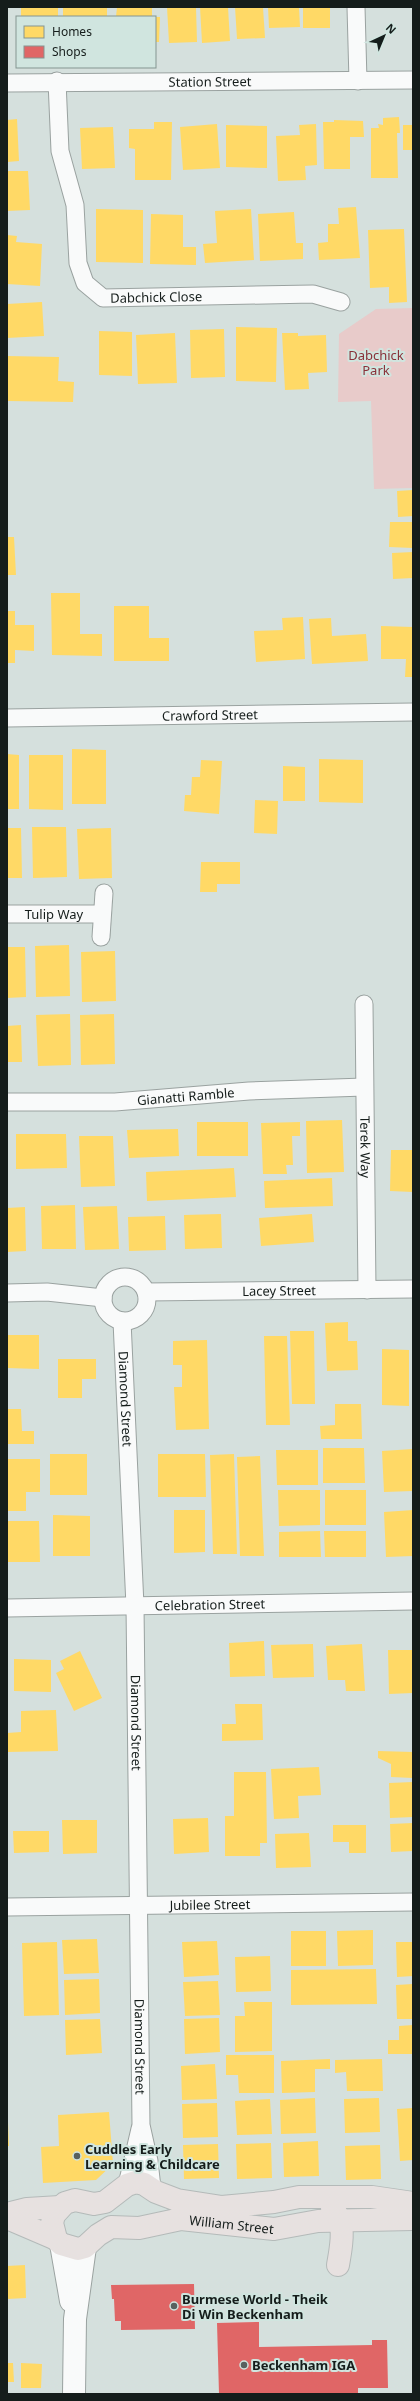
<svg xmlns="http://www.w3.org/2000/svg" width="420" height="2401" viewBox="0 0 420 2401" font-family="'Noto Sans',sans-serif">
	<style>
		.green { fill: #e8cbca }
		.homes { fill: #ffd966 }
		.shops { fill: #e06666 }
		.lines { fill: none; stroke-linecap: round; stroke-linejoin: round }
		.minor-casing { stroke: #9aa2a0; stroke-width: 19 }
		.tertiary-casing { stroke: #9aa2a0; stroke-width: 24 }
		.primary-casing { stroke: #b4bab9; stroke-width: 24 }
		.minor { stroke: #f9fafa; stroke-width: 17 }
		.tertiary { stroke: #f9fafa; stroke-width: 22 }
		.primary { stroke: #e7e1e0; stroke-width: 22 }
		.poi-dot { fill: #58615f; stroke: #d0e5df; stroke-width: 1.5 }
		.labels { text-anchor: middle; stroke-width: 4; stroke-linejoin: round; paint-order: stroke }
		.street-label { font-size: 13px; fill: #151d1b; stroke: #d0e5df }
		.park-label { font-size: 13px; fill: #893139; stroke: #d0e5df }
		.poi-label { font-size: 13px; font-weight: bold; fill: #151d1b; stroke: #d0e5df; text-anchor: start }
	</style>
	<rect width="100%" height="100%" fill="#d5e0dd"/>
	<!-- green -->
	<path class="green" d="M413,308V488L374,489L371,401L338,402L339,334L376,309Z"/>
	<!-- homes -->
	<g class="homes">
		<rect x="21" y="7" width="37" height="10"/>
		<rect x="63" y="7" width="44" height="10"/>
		<path d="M117,7H152V17H116Z"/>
		<path d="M167,7H196L197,42L169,43Z"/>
		<path d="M200,7H228L230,41L202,43Z"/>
		<path d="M235,7H263L265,38L237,39Z"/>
		<path d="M268,7H299L300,27L269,28Z"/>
		<rect x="303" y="7" width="27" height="21"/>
		<path d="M155,17H160L159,42H155Z"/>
		<path d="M399,117L400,133H397L398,178H371V128H379L378,124L383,125V118Z"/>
		<path d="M17,119L19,161L7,162V120Z"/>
		<path d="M334,120L363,121L364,137H350V169H324L323,122H334Z"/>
		<path d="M154,122H172L171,180H135V149L129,148V129H154Z"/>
		<path d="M217,124L220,168L183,170L180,127Z"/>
		<path d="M316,124L317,165L305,166L306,180L278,181L276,136L300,135L299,125Z"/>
		<path d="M226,125L267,126V168L226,167Z"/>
		<rect x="403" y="125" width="10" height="25"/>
		<path d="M113,127L115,168L82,169L80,128Z"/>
		<path d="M7,171H28L30,210L7,211Z"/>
		<path d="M356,207L360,258L319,260L318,243L328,242V224H339L338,208Z"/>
		<path d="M96,209L143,210V263L96,262Z"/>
		<path d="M251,209L254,260L205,263L203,244L217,243L215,211Z"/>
		<path d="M294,212L296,243H303V259L260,261L258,214Z"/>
		<path d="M151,214L183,215V247H196V265L150,264Z"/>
		<path d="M404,229L407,302L389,303V287L370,288L368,230Z"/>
		<path d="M7,235L17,236L16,242L42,244L40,286L7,284Z"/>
		<path d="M42,302L44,336L7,338V304Z"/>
		<path d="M236,327L277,328L276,382L236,381Z"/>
		<path d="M224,329L225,377L191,378L190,330Z"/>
		<path d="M99,331L132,332V376L99,375Z"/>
		<path d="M175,333L177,383L138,384L136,335Z"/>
		<path d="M282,333H298V336L326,335L327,372L308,373L309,389L285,390Z"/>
		<path d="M7,356L59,357L58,381L74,382L73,402L7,401Z"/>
		<path d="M413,490V516L398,517L397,491Z"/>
		<path d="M390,522H413V548L389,547Z"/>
		<path d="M7,537H14L16,575H7Z"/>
		<path d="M413,552V578L393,579L392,553Z"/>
		<path d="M51,593H80V634H102V656L52,655Z"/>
		<path d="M114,606H149V638H169V661H114Z"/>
		<path d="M7,611H15V625H34V651L15,650V663H7Z"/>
		<path d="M303,617L305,659L256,662L254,631L283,630L282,618Z"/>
		<path d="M331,618L332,636L366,634L368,661L312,664L309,619Z"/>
		<path d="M381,626L413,627V677H405L406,659H381Z"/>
		<path d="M72,749L106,750V804H72Z"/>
		<path d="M7,754L19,755V809H7Z"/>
		<path d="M29,755H63V810L29,809Z"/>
		<path d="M319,759L363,760V803L319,802Z"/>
		<path d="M201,760L222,761L219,814L184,811L185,795H191L192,777H200Z"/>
		<path d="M283,766L305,767V801H283Z"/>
		<path d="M255,800L278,801L277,834L254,833Z"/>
		<path d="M32,827H66L67,877L33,878Z"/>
		<path d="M7,828H21L22,878H7Z"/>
		<path d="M111,828L112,878L79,879L77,829Z"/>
		<path d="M201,862H240V884H217V892H200Z"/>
		<path d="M69,945L70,996L36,997L35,946Z"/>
		<path d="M7,947H25L26,997L7,998Z"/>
		<path d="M115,951L116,1001L82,1002L81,952Z"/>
		<path d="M70,1014L71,1065L38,1066L36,1015Z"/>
		<path d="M114,1014L115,1064L81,1065L80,1015Z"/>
		<path d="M21,1025L22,1062H7V1026Z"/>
		<path d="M342,1120L344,1172L307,1173L306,1121Z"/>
		<rect x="197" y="1122" width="51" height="34"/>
		<path d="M300,1122V1136H292L293,1165H286L287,1174H263L261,1123Z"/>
		<path d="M178,1129L179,1156L129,1158L127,1130Z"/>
		<path d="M16,1134H66L67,1168L16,1169Z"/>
		<path d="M79,1136H113L115,1186L81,1187Z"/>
		<path d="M391,1150H413V1192L390,1191Z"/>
		<path d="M234,1168L236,1197L147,1201L146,1172Z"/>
		<path d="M332,1178L333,1206L265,1208L264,1181Z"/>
		<path d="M75,1205L76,1249H42L41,1206Z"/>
		<path d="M117,1206L119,1249L85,1250L83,1207Z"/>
		<path d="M25,1207L26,1251L7,1252V1208Z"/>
		<path d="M221,1214L222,1248L185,1249L184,1215Z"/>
		<path d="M312,1214L314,1242L261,1246L259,1218Z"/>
		<path d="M165,1216L166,1250L129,1251L128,1217Z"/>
		<path d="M348,1322V1341H357L358,1370L327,1371L325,1323Z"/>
		<path d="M290,1331H314L315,1404H292Z"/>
		<path d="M7,1335H39V1369L7,1368Z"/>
		<path d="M264,1336H287L290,1425H266Z"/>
		<path d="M207,1340L209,1429L176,1430L174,1387H182V1365H173V1341Z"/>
		<path d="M382,1349L409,1350V1406L382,1405Z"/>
		<path d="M58,1359H96V1379H82V1398H58Z"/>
		<path d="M335,1404H361L362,1439H321L320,1426L335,1425Z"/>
		<path d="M7,1409H21L22,1431H34V1444H7Z"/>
		<path d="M323,1448H364L365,1483H323Z"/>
		<path d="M413,1449V1491L384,1492L382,1451Z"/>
		<path d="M276,1450H318V1485H277Z"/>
		<rect x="50" y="1454" width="37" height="41"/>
		<path d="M158,1454H205L206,1497H158Z"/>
		<path d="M234,1454L237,1554H213L210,1455Z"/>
		<path d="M260,1456L264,1556H240L237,1457Z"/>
		<path d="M7,1459H40V1492H26V1511H7Z"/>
		<path d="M278,1490H320V1525L279,1526Z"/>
		<rect x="325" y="1490" width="41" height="35"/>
		<path d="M174,1510H205V1552L174,1553Z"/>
		<path d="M413,1510V1556L386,1557L384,1512Z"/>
		<path d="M53,1515L90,1516V1556H53Z"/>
		<path d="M7,1521H39L40,1562H7Z"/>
		<path d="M320,1531L321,1557H279V1532Z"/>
		<path d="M324,1531H366V1557H325Z"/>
		<path d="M264,1641L265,1676L230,1677L229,1643Z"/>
		<path d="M313,1644L314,1677L273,1678L271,1645Z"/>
		<path d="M362,1644L365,1691H346L345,1680H328L326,1646Z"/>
		<path d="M388,1650H413V1693L389,1694Z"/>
		<path d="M80,1651L102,1698L74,1711L56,1673L64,1669L60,1661Z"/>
		<path d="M14,1659L51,1660V1692L14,1691Z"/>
		<path d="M235,1704H262L263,1740L222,1741V1724H236Z"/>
		<path d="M56,1710L58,1751L7,1752V1733L21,1732V1711Z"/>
		<path d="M378,1751L413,1752V1778L391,1777V1764L378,1758Z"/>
		<path d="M319,1767L321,1795L298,1796L299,1818L274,1819L271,1769Z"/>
		<path d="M234,1772H266L267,1843H260V1856H225V1816H234Z"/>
		<path d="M413,1782V1817L390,1818L389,1783Z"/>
		<path d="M208,1818L209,1852L174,1854L173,1819Z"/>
		<path d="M62,1820H97V1853L63,1854Z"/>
		<path d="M413,1823V1851L391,1852L390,1824Z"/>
		<path d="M333,1825H366V1853H349V1842H333Z"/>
		<path d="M13,1831H49V1852L14,1853Z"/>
		<path d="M309,1833L311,1867L276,1868L275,1834Z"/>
		<path d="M373,1930V1965L338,1966L337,1931Z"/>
		<rect x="291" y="1931" width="35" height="35"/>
		<path d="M97,1939L99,1973L64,1974L62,1940Z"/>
		<path d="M217,1941L219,1975L184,1977L182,1942Z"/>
		<path d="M57,1942L59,2015L24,2016L22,1943Z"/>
		<path d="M396,1942H413V1976L397,1977Z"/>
		<path d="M270,1956L271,1991L236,1992L235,1957Z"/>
		<path d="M376,1969L377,2004L291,2005V1970Z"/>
		<path d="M99,1979L100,2013L65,2015L64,1980Z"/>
		<path d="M218,1981L220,2015L185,2016L183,1982Z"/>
		<path d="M413,1984V2019H397L396,1985Z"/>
		<path d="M244,2002H272V2051L235,2052V2016H245Z"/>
		<path d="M219,2018L220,2052L185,2054L184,2019Z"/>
		<path d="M100,2019L102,2053L66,2055L65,2020Z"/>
		<path d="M413,2025V2054H388V2040H399V2026Z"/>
		<path d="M226,2055H274V2093H239L238,2075H226Z"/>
		<path d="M330,2059V2069H315V2092L282,2093L281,2061Z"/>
		<path d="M382,2059L383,2091H347L346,2072L335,2073V2060Z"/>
		<path d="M215,2064L217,2099L182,2100L181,2066Z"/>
		<path d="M315,2098L316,2133L281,2134L280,2100Z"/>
		<path d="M379,2098L380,2132L345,2133L344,2099Z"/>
		<path d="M270,2099L272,2134L237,2135L235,2101Z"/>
		<path d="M217,2103L218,2137L183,2138L182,2104Z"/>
		<path d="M413,2108V2160L400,2161L397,2109Z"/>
		<path d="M109,2112L113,2164L96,2180L43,2183L41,2147L59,2146L58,2115Z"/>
		<path d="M7,2122H8L9,2146H7Z"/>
		<path d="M318,2141L319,2176L284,2177L283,2143Z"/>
		<path d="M271,2143L272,2178L237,2179L236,2144Z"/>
		<path d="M218,2144L219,2178L184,2179L183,2145Z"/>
		<path d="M380,2145L381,2179L346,2180L345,2146Z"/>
		<path d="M25,2265L26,2298L7,2299V2266Z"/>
		<path d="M7,2363H13L14,2382H7Z"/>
		<path d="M21,2363L42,2364L41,2388H21Z"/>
	</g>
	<!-- shops -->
	<g class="shops">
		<path d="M194,2284L195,2329L121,2330V2321H115L114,2299H112L111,2285Z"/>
		<path d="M259,2322V2347L372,2345V2340H387L388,2388H358V2394H219L217,2323Z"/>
	</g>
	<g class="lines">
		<defs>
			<g id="minor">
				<path d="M356,7L358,81"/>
				<path id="s1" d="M57,81L60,151L75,205L78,263L85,283L103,298L313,294L341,302"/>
				<path id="s2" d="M7,83L413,80"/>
				<path id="s3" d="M7,718L413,712"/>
				<path id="s4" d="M7,914H102"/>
				<path d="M101,937L104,893"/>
				<path id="s5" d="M364,1004L367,1290"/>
				<path id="s6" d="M7,1102H115L249,1091L364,1087"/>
				<circle cx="125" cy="1299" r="22"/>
				<path id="s7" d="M146,1292L413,1289"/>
				<path d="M7,1293L47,1292L103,1298"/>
				<path id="s8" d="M122,1321L135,1606L141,2125L149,2161L152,2188"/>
				<path id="s9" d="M7,1608L413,1601"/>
				<path id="s10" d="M7,1907L413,1902"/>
				<path d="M127,2185L140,2129"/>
			</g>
			<g id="tertiary">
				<path d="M61,2244L71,2301"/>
				<path d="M74,2394L75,2319L85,2247"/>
			</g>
			<g id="primary">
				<path id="s11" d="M413,2203L372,2197H299L274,2202L222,2207L177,2200L156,2192L144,2184L136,2182L127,2185L105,2202L94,2204L75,2200L65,2203L54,2215L52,2223L56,2239L61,2244L78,2249L85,2247L98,2235L111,2227L139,2228L181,2219L274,2229L318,2221L413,2219"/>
				<path d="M332,2208C347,2223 341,2247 338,2265"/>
				<path d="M7,2214L27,2209L60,2207"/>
				<path d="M7,2218L56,2239"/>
			</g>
		</defs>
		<!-- minor casing -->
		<use href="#minor" class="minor-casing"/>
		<!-- tertiary casing -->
		<use href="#tertiary" class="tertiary-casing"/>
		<!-- primary casing -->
		<use href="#primary" class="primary-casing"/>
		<!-- minor -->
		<use href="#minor" class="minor"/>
		<!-- tertiary -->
		<use href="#tertiary" class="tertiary"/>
		<!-- primary -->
		<use href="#primary" class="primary"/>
	</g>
	<!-- markers -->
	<g class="poi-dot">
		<circle cx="77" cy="2156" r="4"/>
		<circle cx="174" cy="2306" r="4"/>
		<circle cx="244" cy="2365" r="4"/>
	</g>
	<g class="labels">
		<!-- street labels -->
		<g class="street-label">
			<text dy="5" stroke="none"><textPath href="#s2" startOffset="203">Station Street</textPath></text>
			<text dy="5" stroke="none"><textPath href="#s1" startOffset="282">Dabchick Close</textPath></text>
			<text dy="5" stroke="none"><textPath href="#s3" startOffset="203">Crawford Street</textPath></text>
			<text dy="5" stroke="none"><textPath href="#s4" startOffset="47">Tulip Way</textPath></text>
			<text dy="5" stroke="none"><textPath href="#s6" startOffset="179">Gianatti Ramble</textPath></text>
			<text dy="5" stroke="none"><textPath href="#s5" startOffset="143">Terek Way</textPath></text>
			<text dy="5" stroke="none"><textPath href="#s7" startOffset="133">Lacey Street</textPath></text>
			<text dy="5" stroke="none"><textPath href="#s8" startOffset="78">Diamond Street</textPath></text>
			<text dy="5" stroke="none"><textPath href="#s9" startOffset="203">Celebration Street</textPath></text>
			<text dy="5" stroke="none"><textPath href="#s8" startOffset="402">Diamond Street</textPath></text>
			<text dy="5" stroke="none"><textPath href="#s10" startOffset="203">Jubilee Street</textPath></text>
			<text dy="5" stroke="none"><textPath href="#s8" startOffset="726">Diamond Street</textPath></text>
			<text dy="5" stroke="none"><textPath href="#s11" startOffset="589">William Street</textPath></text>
		</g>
		<!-- park labels -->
		<g class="park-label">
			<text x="376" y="360">Dabchick<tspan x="376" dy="15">Park</tspan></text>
		</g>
		<!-- poi labels -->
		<g class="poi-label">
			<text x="85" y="2154">Cuddles Early<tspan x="85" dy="15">Learning &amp; Childcare</tspan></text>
			<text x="182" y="2304">Burmese World - Theik<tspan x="182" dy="15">Di Win Beckenham</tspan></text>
			<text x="252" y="2370">Beckenham IGA</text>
		</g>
	</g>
	<!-- border -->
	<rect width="420" height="2401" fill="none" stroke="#151d1b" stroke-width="16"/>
	<!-- legend -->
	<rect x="16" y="16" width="140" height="52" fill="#d0e5df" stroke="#859591"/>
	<rect x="24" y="26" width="20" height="12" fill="#ffd966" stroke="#859591"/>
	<text x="52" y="36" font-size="12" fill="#151d1b">Homes</text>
	<rect x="24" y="46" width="20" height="12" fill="#e06666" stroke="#859591"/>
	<text x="52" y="56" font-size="12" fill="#151d1b">Shops</text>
	<!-- north arrow -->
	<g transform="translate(384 36) rotate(44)" stroke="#d0e5df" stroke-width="3" paint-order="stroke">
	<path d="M0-3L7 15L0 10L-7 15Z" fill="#151d1b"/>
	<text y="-6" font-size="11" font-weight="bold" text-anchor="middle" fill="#151d1b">N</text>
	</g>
</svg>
